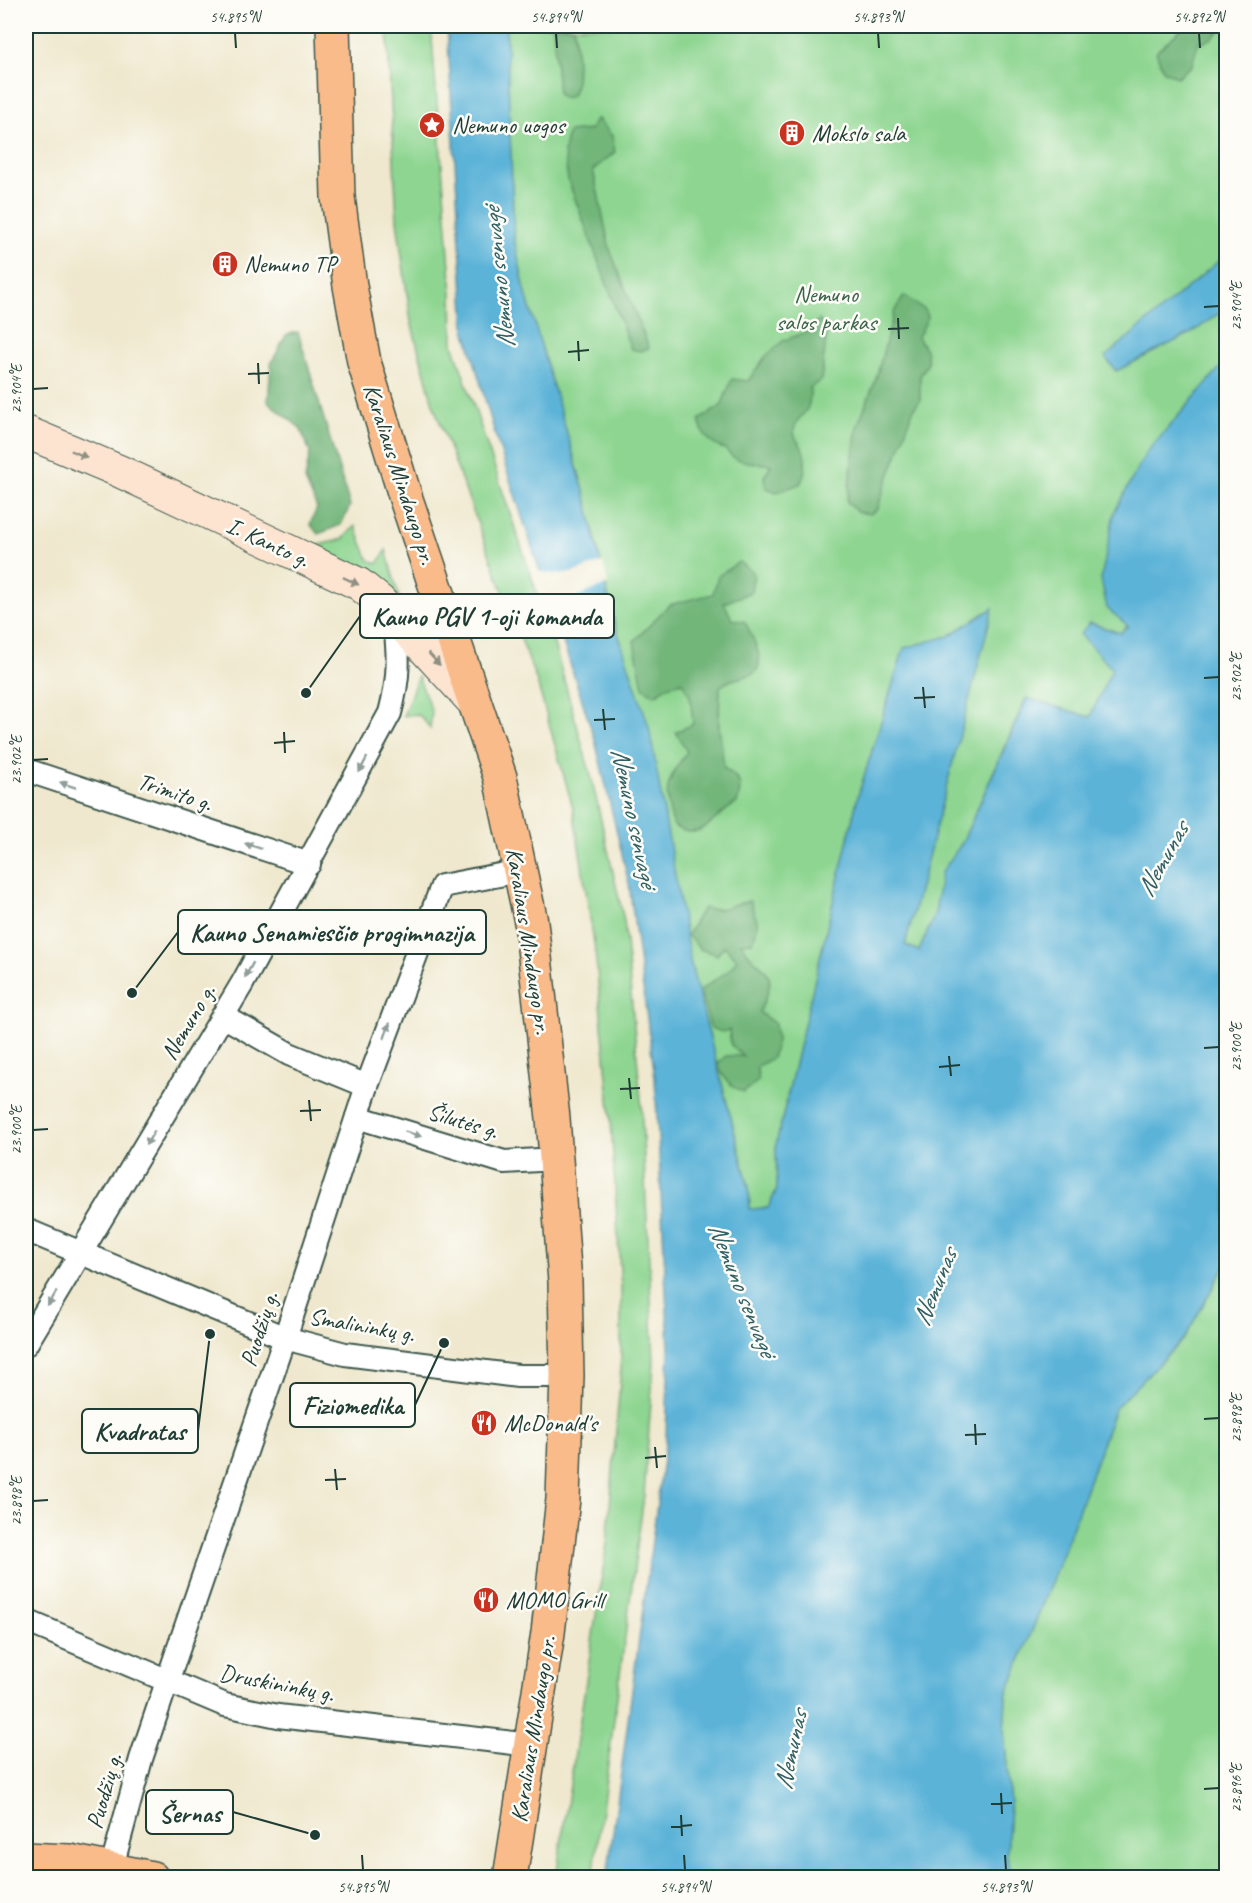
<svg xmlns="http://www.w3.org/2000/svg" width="1252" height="1903" viewBox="0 0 1252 1903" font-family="Caveat,sans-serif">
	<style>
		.green { fill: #8dd590; stroke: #568962; stroke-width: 1.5 }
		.forest { fill: #72b67a; stroke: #487a57; stroke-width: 1.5 }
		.water { fill: #5bb3d8; stroke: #3d7886; stroke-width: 1.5 }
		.pier { fill: #efe8ce }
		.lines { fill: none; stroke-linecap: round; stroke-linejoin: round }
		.street-casing { stroke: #3e574b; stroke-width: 26 }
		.secondary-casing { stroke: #3e574b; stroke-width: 34 }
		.primary-casing { stroke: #3e574b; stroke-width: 36 }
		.street { stroke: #fff; stroke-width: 22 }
		.secondary { stroke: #fde4d1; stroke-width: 32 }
		.primary { stroke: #fabb8b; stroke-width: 33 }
		.oneway { fill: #8e9082 }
		.oneway2 { fill: #8f9e9a }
		.ticks { fill: none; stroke: #1f3d34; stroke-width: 2 }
		.labels { text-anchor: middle; stroke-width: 5; stroke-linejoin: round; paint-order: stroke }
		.poi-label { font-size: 24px; fill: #1f3d34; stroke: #fdfcf7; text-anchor: start }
		.park-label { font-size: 24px; fill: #3a634b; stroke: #fdfcf7 }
		.street-label { font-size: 24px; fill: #1f3d34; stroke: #fdfcf7 }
		.water-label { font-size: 26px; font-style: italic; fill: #316065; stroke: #fdfcf7 }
		.leader { fill: none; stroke: #1f3d34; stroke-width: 2 }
		.callout-dot { fill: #1f3d34; stroke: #fdfcf7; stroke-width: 2 }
		.callout { fill: #fdfcf7; stroke: #1f3d34; stroke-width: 2 }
		.callout-label { font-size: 26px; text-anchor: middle; font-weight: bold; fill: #1f3d34 }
		.neatline { fill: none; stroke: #1f3d34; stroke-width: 2 }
		.ticks-label { font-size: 15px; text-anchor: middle; fill: #1f3d34 }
	</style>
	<rect width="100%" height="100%" fill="#fdfcf7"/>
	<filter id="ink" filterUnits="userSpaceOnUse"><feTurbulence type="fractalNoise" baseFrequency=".0167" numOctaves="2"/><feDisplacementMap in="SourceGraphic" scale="12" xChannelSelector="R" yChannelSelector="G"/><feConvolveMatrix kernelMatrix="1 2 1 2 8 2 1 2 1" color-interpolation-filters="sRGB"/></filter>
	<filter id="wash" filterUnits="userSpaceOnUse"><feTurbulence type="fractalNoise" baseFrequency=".008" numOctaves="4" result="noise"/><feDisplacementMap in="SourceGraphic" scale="24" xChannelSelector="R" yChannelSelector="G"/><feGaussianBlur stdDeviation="1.35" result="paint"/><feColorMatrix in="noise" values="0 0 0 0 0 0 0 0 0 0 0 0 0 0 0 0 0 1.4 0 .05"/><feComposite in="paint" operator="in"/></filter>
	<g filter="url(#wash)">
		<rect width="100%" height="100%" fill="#efe8ce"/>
		<!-- green -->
		<g class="green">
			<path d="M387,26H431L452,293L453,344L554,644L591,776L624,920L641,1099L654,1361L644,1495L593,1877H556L607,1543L621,1368V1288L611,1121L595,950L573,808L537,682L433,404L411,322L397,221Z"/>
			<path d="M506,26H1226V255L1105,357L1116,371L1193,332L1226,308V361L1146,453L1128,625L1120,633L1091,623L1112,669L1090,718L1026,698L962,843L942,873L935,914L919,951L905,945L992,609L949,636L904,648L858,796L776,1145L777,1189L768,1208L750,1209L749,1187L691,965L587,501L525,291L514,238Z"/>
			<path d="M355,526L369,560L378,564L386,550L401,604L317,551L319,545L343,539Z"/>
			<path d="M418,676L432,712L430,729C422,715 418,712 403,716Z"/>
			<path d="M1226,1264V1877H1010L1007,1854L1010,1804L1004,1731L1006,1696L1064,1550L1115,1408L1185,1337Z"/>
		</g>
		<!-- forest -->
		<g class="forest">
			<path d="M553,26H574L577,62L576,85L572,96L564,98L558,94Z"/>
			<path d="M1185,26H1225L1211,39L1198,43L1192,65L1177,77L1163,70L1156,52Z"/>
			<path d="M597,118L612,136L615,152L593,170L610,250L649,348L641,351L631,349L568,180L564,151L568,132L590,130Z"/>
			<path d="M904,296L925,310L928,317L918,337L926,350L928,363L920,376V400C909,413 908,427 902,443C894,465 884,485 878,509L870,514L857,512L847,502L857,427L876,379L894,312Z"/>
			<path d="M819,320L827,331L821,380L810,388C810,393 810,402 808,407C804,416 795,419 794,431C794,439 799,441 802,448C807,459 806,474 800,484L777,492L766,488L764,477L771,465C752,460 739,467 725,449C711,446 702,434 699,420L721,406L732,379L748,381L765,357L783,341L806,332Z"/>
			<path d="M298,332L350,506L341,525L318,534L310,524L317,508L305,480L310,452L300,428L268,402L271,364L286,335Z"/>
			<path d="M739,562L754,573L751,592L724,603L732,619L745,622C752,636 772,670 747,676C734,680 732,678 720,687L719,725L724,768C740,778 743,784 737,803C714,814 703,845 674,826C662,792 666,780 687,752L676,732L693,724L690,696L682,682L668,686L655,695L643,687L634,641L669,605L713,594L718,576Z"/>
			<path d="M750,901L758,924L753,942L741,943C760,976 784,964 759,1012L775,1024L777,1041L772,1058L757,1067L758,1081L744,1092C731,1088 721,1076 718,1063L726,1056H743L731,1045L729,1030L722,1032L711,1028L700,991C714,978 728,976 737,959L724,946L717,955L700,949L687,935L703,908C723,912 730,904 750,901Z"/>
		</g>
		<!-- water -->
		<g class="water">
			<path d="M447,26H506L514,238L525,291L587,501L612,615L649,727L691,965L749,1188L750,1209L768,1208L777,1189L776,1145L858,796L904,648L949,636L993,608L905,945L919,951L935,914L941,873L962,843L1027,698L1090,717L1112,669L1080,634L1090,623L1120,633L1128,626L1107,608L1101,579L1114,513L1146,453L1226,361V1264L1185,1337L1115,1408L1064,1550L1006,1696L1004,1731L1010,1804L1007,1854L1010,1877H607L666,1437L669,1349L655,1078L629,884L595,740L495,434L465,329Z"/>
			<path d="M1226,255V308L1193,332L1116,371L1105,357Z"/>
		</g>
		<!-- pier -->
		<path class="pier" d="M603,562L608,584L564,602L551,615L537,571L555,574L572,573Z"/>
	</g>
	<g filter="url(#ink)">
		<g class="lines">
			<defs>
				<g id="street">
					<path d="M26,770L309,864"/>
					<path d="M223,1016L289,1054L367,1086"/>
					<path d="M357,1117L504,1162L556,1159"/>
					<path d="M26,1230L285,1338L345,1354L518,1376H567"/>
					<path d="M26,1344L242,984L390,713C400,676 399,654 394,616"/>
					<path d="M26,1621L225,1705L278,1716L531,1745"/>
					<path d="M109,1878L141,1759L167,1682L285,1338L367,1086L442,886L520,871"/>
				</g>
				<path id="secondary" d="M26,432L119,471L359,584L380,601L475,704"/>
				<g id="primary">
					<path d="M333,26L338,197L350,286L364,362L406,499L500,777L531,922L553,1118L565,1282L567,1376L563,1499L548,1633L510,1878"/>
					<path d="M26,1859L69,1861L152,1878"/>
				</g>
			</defs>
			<!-- street casing -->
			<use href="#street" class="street-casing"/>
			<!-- secondary casing -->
			<use href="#secondary" class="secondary-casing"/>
			<!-- primary casing -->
			<use href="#primary" class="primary-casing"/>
			<!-- street -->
			<use href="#street" class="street"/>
			<!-- secondary -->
			<use href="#secondary" class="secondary"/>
			<!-- primary -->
			<use href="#primary" class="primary"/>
		</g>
		<!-- one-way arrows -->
		<defs><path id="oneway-solid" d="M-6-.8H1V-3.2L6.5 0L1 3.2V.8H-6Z" transform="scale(1.5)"/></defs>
		<g class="oneway">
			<use href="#oneway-solid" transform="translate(79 454) rotate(23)"/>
			<use href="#oneway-solid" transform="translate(351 581) rotate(26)"/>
			<use href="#oneway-solid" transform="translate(434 659) rotate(47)"/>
		</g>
		<g class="oneway2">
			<use href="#oneway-solid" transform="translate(363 765) rotate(118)"/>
			<use href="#oneway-solid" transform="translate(68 785) rotate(-161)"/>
			<use href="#oneway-solid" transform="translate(253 846) rotate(-162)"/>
			<use href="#oneway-solid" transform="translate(249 970) rotate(119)"/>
			<use href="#oneway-solid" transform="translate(387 1031) rotate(-70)"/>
			<use href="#oneway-solid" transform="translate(413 1134) rotate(17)"/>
			<use href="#oneway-solid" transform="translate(150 1138) rotate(121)"/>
			<use href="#oneway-solid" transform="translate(52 1299) rotate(121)"/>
		</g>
	</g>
	<!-- ticks -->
	<path class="ticks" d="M235,33L236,48M556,33L557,48M878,33L879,48M1199,33L1200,48M1204,307L1219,306M898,318L899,339M888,329L909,328M578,341L579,361M568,352L589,350M258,363L259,384M248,374L269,373M33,389L48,388M1204,678L1219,677M923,687L925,708M914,698L935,697M603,709L605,730M594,720L615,719M284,732L285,753M274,743L295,741M33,760L48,759M1204,1048L1219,1047M949,1056L951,1076M939,1067L960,1065M629,1078L631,1099M620,1089L640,1088M309,1100L311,1121M300,1111L321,1110M33,1130L48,1129M1204,1419L1219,1418M975,1424L976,1445M965,1435L986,1434M655,1447L657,1468M645,1458L666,1456M335,1469L337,1490M325,1480L346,1479M33,1501L48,1500M1204,1789L1219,1788M1001,1793L1002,1814M991,1804L1012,1803M681,1815L682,1836M671,1827L692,1825M362,1855L363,1870M684,1855L685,1870M1005,1855L1006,1870"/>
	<!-- icons -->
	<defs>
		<symbol id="sight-disc" viewBox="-11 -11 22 22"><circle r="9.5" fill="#c8321e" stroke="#fdfcf7"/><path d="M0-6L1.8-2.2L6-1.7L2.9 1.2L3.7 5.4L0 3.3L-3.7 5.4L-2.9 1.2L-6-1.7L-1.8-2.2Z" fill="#fff"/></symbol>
		<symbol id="building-disc" viewBox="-11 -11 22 22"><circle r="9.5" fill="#c8321e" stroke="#fdfcf7"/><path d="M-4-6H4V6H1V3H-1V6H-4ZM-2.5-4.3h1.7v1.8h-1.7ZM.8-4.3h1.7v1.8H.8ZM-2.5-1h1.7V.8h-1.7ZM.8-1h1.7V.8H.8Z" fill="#fff"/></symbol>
		<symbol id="restaurant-disc" viewBox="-11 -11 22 22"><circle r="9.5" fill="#c8321e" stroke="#fdfcf7"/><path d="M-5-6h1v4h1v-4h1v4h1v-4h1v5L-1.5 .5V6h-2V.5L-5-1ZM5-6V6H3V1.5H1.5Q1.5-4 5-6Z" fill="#fff"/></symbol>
	</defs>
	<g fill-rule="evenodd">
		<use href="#sight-disc" x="417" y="110" width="30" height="30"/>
		<use href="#building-disc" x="777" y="118" width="30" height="30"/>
		<use href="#building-disc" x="210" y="249" width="30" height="30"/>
		<use href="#restaurant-disc" x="469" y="1408" width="30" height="30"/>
		<use href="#restaurant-disc" x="471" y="1585" width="30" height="30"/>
	</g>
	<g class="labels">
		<!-- poi labels -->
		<g class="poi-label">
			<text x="452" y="133">Nemuno uogos</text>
			<text x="812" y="141">Mokslo sala</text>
			<text x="244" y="272">Nemuno TP</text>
			<text x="504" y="1431">McDonald's</text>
			<text x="506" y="1608">MOMO Grill</text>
		</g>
		<!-- park labels -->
		<g class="park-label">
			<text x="826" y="302">Nemuno<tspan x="826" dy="28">salos parkas</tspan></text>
		</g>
		<!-- street labels -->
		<g class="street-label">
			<text transform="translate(400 474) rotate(72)" y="8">Karaliaus Mindaugo pr.</text>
			<text transform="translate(268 542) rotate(25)" y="8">I. Kanto g.</text>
			<text transform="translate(175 792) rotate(18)" y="8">Trimito g.</text>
			<text transform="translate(529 941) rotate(81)" y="8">Karaliaus Mindaugo pr.</text>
			<text transform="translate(188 1022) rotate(-59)" y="8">Nemuno g.</text>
			<text transform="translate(463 1121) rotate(17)" y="8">Šilutės g.</text>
			<text transform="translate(362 1325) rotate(10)" y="8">Smalininkų g.</text>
			<text transform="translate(259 1329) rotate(-72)" y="8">Puodžių g.</text>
			<text transform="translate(277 1683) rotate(11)" y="8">Druskininkų g.</text>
			<text transform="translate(533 1729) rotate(-81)" y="8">Karaliaus Mindaugo pr.</text>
			<text transform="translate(104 1791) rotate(-74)" y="8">Puodžių g.</text>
		</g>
		<!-- water labels -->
		<g class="water-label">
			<text transform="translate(498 278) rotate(-96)" y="9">Nemuno senvagė</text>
			<text transform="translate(635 817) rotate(78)" y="9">Nemuno senvagė</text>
			<text transform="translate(1162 859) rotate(-61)" y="9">Nemunas</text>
			<text transform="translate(934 1287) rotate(-68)" y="9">Nemunas</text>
			<text transform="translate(743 1289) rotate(68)" y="9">Nemuno senvagė</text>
			<text transform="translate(790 1750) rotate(-78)" y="9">Nemunas</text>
		</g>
	</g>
	<!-- callouts -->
	<path class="leader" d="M306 693L360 616M132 993L178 932M444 1343L415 1405M210 1334L198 1431M315 1835L233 1812"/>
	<g class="callout-dot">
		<circle cx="306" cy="693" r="6"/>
		<circle cx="132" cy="993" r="6"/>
		<circle cx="444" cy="1343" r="6"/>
		<circle cx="210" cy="1334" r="6"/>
		<circle cx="315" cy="1835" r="6"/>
	</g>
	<g class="callout">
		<rect x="360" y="594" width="254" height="44" rx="6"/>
		<rect x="178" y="910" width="308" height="44" rx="6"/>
		<rect x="290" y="1383" width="125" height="44" rx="6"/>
		<rect x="82" y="1409" width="116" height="44" rx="6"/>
		<rect x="146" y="1790" width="87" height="44" rx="6"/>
	</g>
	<g class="callout-label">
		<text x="487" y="625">Kauno PGV 1-oji komanda</text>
		<text x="332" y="941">Kauno Senamiesčio progimnazija</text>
		<text x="353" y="1414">Fiziomedika</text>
		<text x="140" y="1440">Kvadratas</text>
		<text x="190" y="1822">Šernas</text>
	</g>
	<!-- margin -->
	<rect width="1252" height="1903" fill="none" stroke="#fdfcf7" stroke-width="66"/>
	<rect x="33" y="33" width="1186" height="1837" class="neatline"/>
	<g class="ticks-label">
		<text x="235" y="22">54.895°N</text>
		<text x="556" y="22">54.894°N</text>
		<text x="878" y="22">54.893°N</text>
		<text x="1199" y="22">54.892°N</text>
		<text transform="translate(1236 306) rotate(-90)" y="5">23.904°E</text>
		<text transform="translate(16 389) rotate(-90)" y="5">23.904°E</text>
		<text transform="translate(1236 677) rotate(-90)" y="5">23.902°E</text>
		<text transform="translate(16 760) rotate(-90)" y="5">23.902°E</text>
		<text transform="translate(1236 1047) rotate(-90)" y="5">23.900°E</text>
		<text transform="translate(16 1130) rotate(-90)" y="5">23.900°E</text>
		<text transform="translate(1236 1418) rotate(-90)" y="5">23.898°E</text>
		<text transform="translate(16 1501) rotate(-90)" y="5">23.898°E</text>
		<text transform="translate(1236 1788) rotate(-90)" y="5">23.896°E</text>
		<text x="363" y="1892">54.895°N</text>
		<text x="685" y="1892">54.894°N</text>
		<text x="1006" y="1892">54.893°N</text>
	</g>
</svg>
